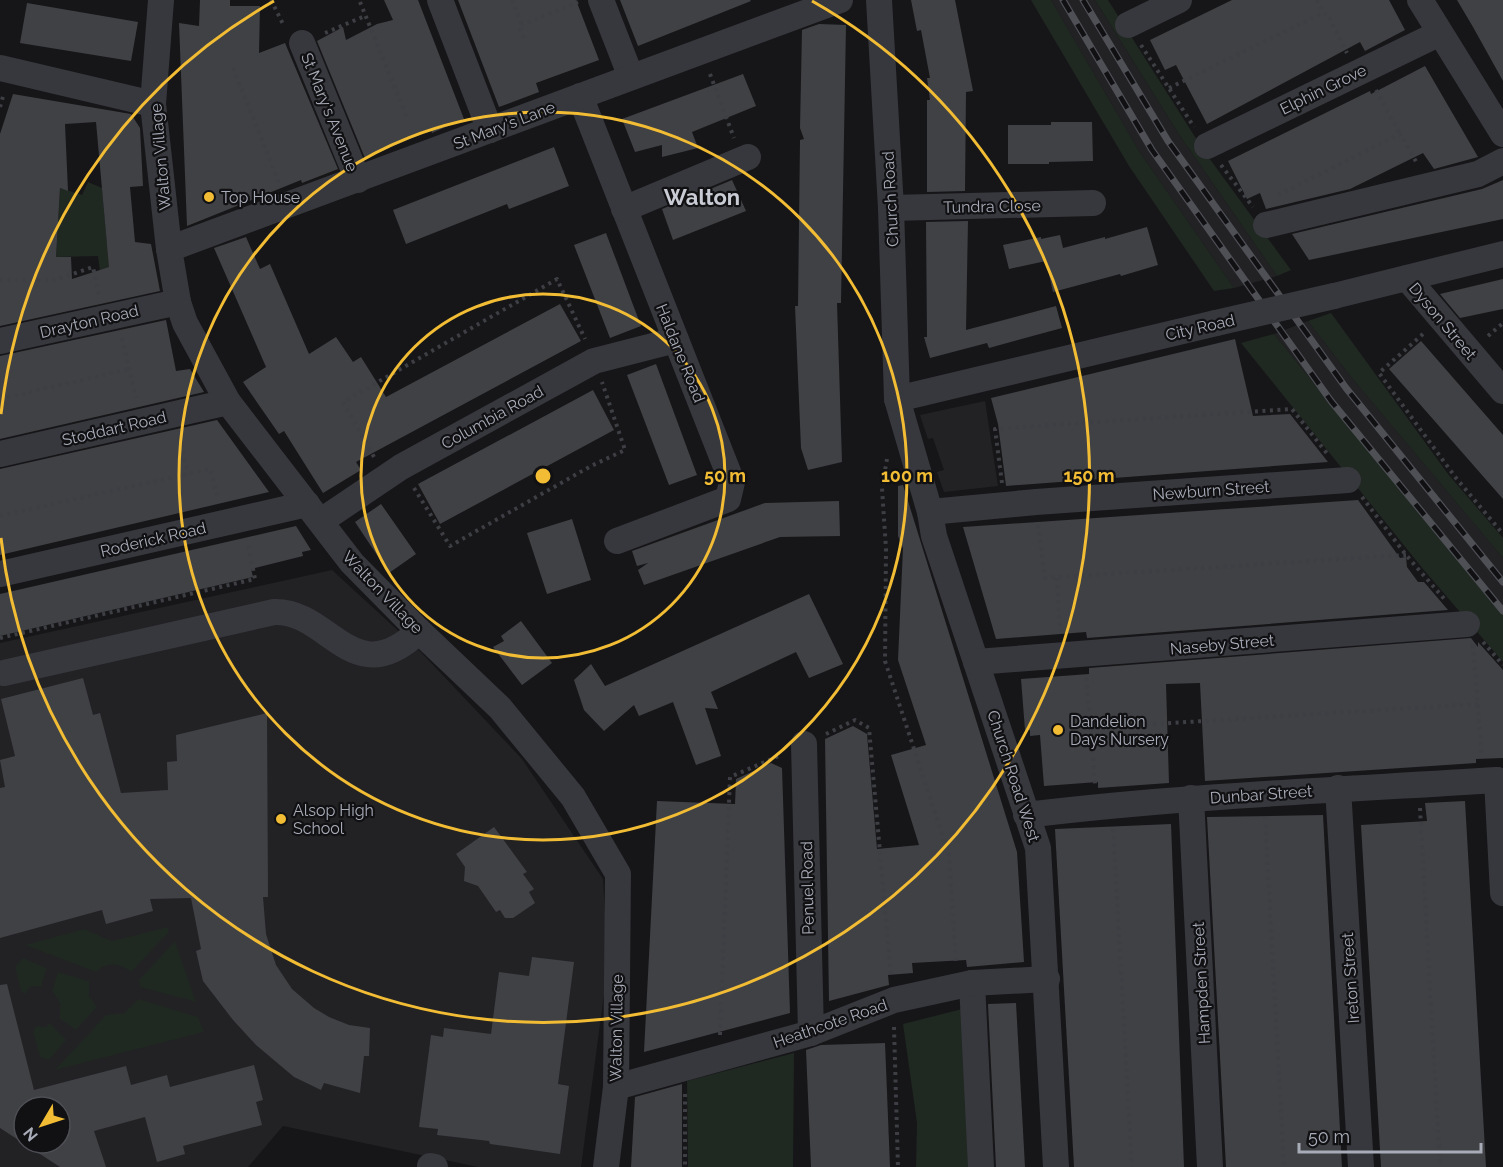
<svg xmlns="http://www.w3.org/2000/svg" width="1503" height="1167" viewBox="0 0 1503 1167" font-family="Raleway,sans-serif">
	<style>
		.built { fill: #222225; fill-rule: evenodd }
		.green { fill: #202822 }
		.building { fill: #404145; fill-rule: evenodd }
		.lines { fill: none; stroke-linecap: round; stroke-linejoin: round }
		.path { stroke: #3d3f44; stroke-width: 4; stroke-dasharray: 3 4.5; stroke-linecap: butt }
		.minor { stroke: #37383d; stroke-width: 26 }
		.rail-casing { stroke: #4e5056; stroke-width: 7 }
		.rail { stroke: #111113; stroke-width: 4.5; stroke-dasharray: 14; stroke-linecap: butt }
		.minor-bridge { stroke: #37383d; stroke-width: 26 }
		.ring { fill: none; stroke: #f2bd34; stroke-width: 3 }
		.poi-dot { fill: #f2bd34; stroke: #111113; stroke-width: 2 }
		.labels { text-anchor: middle; stroke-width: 4.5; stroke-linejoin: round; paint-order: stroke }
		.street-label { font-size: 16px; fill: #a8acb8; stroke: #111113 }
		.poi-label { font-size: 16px; fill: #a8acb8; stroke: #111113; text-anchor: start }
		.district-label { font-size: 22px; font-weight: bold; fill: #c9ccd4; stroke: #111113 }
		.centre { fill: #f2bd34; stroke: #111113; stroke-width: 3 }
		.ring-label { font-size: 18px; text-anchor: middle; font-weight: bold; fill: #f2bd34; stroke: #111113; stroke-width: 4.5; stroke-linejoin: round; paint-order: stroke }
	</style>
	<rect width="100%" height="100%" fill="#161618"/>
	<!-- built -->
	<g class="built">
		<path d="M1051,0H1095L1178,133L1277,276L1234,288L1139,151Z"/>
		<path d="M1308,321L1351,377L1503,558V615L1274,334Z"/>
		<path d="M985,401L998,486L944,492L937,472L944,470L933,438L928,439L920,415Z"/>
		<path d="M332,570L417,648L522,759L603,879L608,964L581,1167H478L283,1126L248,1167H0V643ZM24,1107H60V1143H24Z"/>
	</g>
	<!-- green -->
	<g class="green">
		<path d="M1031,0H1051L1139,151L1234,288L1214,291L1129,166Z"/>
		<path d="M1095,0H1108L1204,151L1291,270L1277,276L1178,133Z"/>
		<path d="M88,182L102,188L107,244L135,242L140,264L100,272L98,256L56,257L60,188L82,195Z"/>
		<path d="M1331,313L1448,474L1503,538V558L1351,377L1308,321Z"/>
		<path d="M1274,334L1503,615V662L1423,569L1241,343Z"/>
		<path d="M168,927L169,932L131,972C119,963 108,961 96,972L25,945L84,929L112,941Z"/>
		<path d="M175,941L196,1002L140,987L139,980Z"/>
		<path d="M23,958L47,968L41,987L31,986L25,994L21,991L15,967Z"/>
		<path d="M58,972L89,981V996L97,1007L76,1030L60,1019V1003L52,991Z"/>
		<path d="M139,999L198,1017L204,1032L55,1070L106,1015L124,1013Z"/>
		<path d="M970,1007L977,1167H916L917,1123L903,1024Z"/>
		<path d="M50,1023L66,1040L49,1060L40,1057L33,1032L36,1026L45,1027Z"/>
		<path d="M794,1053L793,1167H688L687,1081Z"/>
	</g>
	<!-- building -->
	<g class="building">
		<path d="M200,0H230V6H260L259,53L285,43L338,169L302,183L301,180L187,226L179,23L199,26Z"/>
		<path d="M384,0H418L464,119L432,133L431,130L365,158L317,41L343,27L346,40L377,24L393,20Z"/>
		<path d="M458,0H576L599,60L536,83L539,92L499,107Z"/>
		<path d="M620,0H750L751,1L638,46Z"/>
		<path d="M911,0H955L973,91L966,92L965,191L927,192V100H930L927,78H930L921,30L917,31Z"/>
		<path d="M1232,0H1389L1405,30L1365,51L1360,42L1207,124L1176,65L1165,70L1150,40Z"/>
		<path d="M1457,0H1503V81L1473,27Z"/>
		<path d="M27,3L138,22L131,61L20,43Z"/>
		<path d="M819,24L846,25L841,303H837L842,462L808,470L801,448L795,306H798L800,140L804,139L800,128L802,30Z"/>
		<path d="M1425,66L1478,157L1434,169L1423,153L1350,189L1266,209L1260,193L1247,199L1228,161L1370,91L1371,94Z"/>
		<path d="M743,74L756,106L692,132L698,148L662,157V145L635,152L622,119Z"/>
		<path d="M13,94L131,114L140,128L143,186L130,187L135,242L151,244L160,291L0,326V134ZM96,122L109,267L72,279L71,257H56L60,188L68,191L65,124Z"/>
		<path d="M1051,122H1092L1093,161L1049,162V164H1008V125H1051Z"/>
		<path d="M554,147L569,186L509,209L507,204L406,244L393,210Z"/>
		<path d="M732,180L746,211L673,240L662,209Z"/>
		<path d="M1503,180V219L1309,260L1292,234L1482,189Z"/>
		<path d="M968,221L966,330L1056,306L1062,328L989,348L987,343L930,358L924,337H927L926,222Z"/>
		<path d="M1147,227L1158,265L1121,276L1120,274L1053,292L1046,261L1009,269L1003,245L1041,237V239L1060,235L1063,248L1105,237V239Z"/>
		<path d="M606,233L641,326L610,338L574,245Z"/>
		<path d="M246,237L260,269L270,264L309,354L336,337L353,362L361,357L386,397L560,304L581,341L356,462L361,470L323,493L284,431L279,434L243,382L266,367L214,248Z"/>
		<path d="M1503,279V309L1460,318L1440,294Z"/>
		<path d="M166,320L176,371L190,369L204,392L0,439V356Z"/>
		<path d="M1235,339L1253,416L1290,414L1328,462L1006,486L998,424L991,398Z"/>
		<path d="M1421,341L1503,435V499L1389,369Z"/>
		<path d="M656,364L697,475L669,485L627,375Z"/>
		<path d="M593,390L614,430L440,524L418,484Z"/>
		<path d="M217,420L269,492L0,555V469Z"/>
		<path d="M903,485L1017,852L1024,962L967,967L966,960L912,963L913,973L888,975L889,985L829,1001L825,739L853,726L867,734L877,849L919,845L891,755L926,745L898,660L903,548L898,536V486Z"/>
		<path d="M1358,500L1400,558L1406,557L1407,567L1418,582H1424L1448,610L1087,638L1086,632L996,639L963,527Z"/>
		<path d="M839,501L840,536L780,537L644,585L638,570L648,563L637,566L632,551L765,503Z"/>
		<path d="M381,504L416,554L389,573L355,522Z"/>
		<path d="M572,519L591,580L547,594L527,533Z"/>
		<path d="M296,526L311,550L302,552L303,556L251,569L253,577L0,636V594Z"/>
		<path d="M809,594L843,664L809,678L796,652L711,692L718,709L705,708L721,756L696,765L673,702L639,716L634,705L604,731L584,710L574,680L591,664L605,686Z"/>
		<path d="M521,621L552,663L522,685L493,647L504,641L501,636Z"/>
		<path d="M1471,638L1478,647V642L1503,670V758L1476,759V763L1205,781L1200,683L1166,684L1169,783L1098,788V782L1044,786L1040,735L1030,736V730H1025L1021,679L1089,674V668Z"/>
		<path d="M83,678L93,715L100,713L121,793L168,790L167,762L177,761L176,735L267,713L268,897H263L266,934L276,965L292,989L314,1008L329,1017L349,1025L370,1028L369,1056H364L360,1093L324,1083L321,1090L294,1077L256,1045L233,1020L203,981L196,951L201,949L191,898L150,899L153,911L106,924L102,910L0,938V788L5,787L0,760L15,756L1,699Z"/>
		<path d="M771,763L782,768L790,1013L644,1052L657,801L735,804L736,779Z"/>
		<path d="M1465,801L1486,1167H1381L1361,825L1427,821L1425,803Z"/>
		<path d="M1323,815L1342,1167H1226L1207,817Z"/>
		<path d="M1171,824L1184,1167H1074L1055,829Z"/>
		<path d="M494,827L527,872L523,874L534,889L529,892L535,903L513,918H505L500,910L496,912L478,886L464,881L465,867L456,854Z"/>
		<path d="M532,957L574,962L558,1084L569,1086L560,1154L490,1144L489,1141L437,1135L438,1129L419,1127L431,1035L443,1037L444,1028L491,1034L499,972L529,976Z"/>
		<path d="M7,984L34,1090L126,1066L131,1085L167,1075L170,1087L254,1065L263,1100L256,1102L262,1125L183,1146L185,1154L157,1162L145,1117L94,1131L106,1167H60L0,1128V985ZM24,1107H60V1143H24Z"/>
		<path d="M1016,1003L1025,1167H996L988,1004Z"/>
		<path d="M885,1043L890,1167H811L806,1050L821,1045Z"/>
		<path d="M682,1084V1167H631L635,1097Z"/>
	</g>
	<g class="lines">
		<!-- path -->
		<g class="path">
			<path d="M271,0L284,26"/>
			<path d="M512,0L522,24"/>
			<path d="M1317,0L1323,13L1328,15L1347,53"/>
			<path d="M360,2L407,118"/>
			<path d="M325,33L365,16"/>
			<path d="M524,38L519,26L578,2"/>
			<path d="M1141,45L1194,127"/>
			<path d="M233,68L279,183"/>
			<path d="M710,74L734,138"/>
			<path d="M1169,88L1323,13"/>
			<path d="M1376,90L1400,134"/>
			<path d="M0,107L4,93"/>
			<path d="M1221,165L1253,207"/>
			<path d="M1278,195L1400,134L1418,165"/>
			<path d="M0,280H55L93,267L99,296"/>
			<path d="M1423,334L1379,373L1456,478L1503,534"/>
			<path d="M1488,336L1503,323"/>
			<path d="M122,338L136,398"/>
			<path d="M0,399L129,369"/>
			<path d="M179,437L188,474"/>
			<path d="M374,457L343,402L557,279L585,339"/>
			<path d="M887,459L882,488L886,549L885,661L949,855L956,963"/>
			<path d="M1002,483L995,429L1292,409L1329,456"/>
			<path d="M414,488L450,546L591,466L625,450L602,382"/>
			<path d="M1362,497L1406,555L1446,601"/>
			<path d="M0,516L210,469L218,499"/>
			<path d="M1038,525L1045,578L1406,555"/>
			<path d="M1057,578L1060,631"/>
			<path d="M0,638L255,579L248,543"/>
			<path d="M1483,642L1503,665"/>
			<path d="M1473,645L1482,757"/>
			<path d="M1086,678L1091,728L1478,704"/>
			<path d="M1091,728L1095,784"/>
			<path d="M826,734L855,720L869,728L891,977"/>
			<path d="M1420,808L1440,1167"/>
			<path d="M1265,817L1284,1167"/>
			<path d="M1113,829L1132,1167"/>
			<path d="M894,1027L898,1167"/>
			<path d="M720,1035L730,777L781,755"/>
			<path d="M685,1094V1167"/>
		</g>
		<!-- minor -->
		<g class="minor">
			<path d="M161,0L153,104L169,249L178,302L185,323L228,402L352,563L419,631L500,708L573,797L618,874L616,1087L606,1167"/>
			<path d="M440,0L490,130"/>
			<path d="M601,0L631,77"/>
			<path d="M879,0L891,208L897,399L930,512L934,536L1038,848L1056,1167"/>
			<path d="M1420,0L1503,134"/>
			<path d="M1128,25L1179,0"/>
			<path d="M302,43L358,180"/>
			<path d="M0,68L153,104"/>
			<path d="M580,96L732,482L728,499L617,541"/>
			<path d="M1207,146L1440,33"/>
			<path d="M891,208L1093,203"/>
			<path d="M624,209L748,157"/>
			<path d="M1266,225L1478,174L1503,161"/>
			<path d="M169,249L840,0"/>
			<path d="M1407,278L1503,391"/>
			<path d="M1334,296L1503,254"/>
			<path d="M0,341L178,302"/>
			<path d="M897,399L1216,323"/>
			<path d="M0,454L228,402"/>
			<path d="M930,512L1036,502L1348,480"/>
			<path d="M321,521L401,467L594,361L676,340"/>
			<path d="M0,574L307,504"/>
			<path d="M976,662L1467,624"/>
			<path d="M4,673L274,612C330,610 353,694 419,631"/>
			<path d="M804,744L811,1033"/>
			<path d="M1497,780L1503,893"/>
			<path d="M1338,788L1361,1167"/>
			<path d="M1191,798L1210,1167"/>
			<path d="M1026,815C1182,796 1340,790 1497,780"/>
			<path d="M972,983L981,1167"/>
			<path d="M616,1087L811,1033L894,1000L972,983L1047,979"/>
			<path d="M430,1166L435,1167"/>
		</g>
		<defs>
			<g id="rail">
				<path d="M1063,0L1152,150L1331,401L1503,611"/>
				<path d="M1083,0L1168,141L1346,388L1503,582"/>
			</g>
		</defs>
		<!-- rail casing -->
		<use href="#rail" class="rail-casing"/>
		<!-- rail -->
		<use href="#rail" class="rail"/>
		<!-- minor-bridge -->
		<path class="minor-bridge" d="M1216,323L1334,296"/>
	</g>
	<!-- distance rings -->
	<g class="ring">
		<circle cx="543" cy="476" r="182"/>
		<circle cx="543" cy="476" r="364"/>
		<path d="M1 414A546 546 0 0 1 274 1M812 1A546 546 0 1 1 1 538"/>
	</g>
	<!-- markers -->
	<g class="poi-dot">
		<circle cx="209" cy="197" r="6"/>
		<circle cx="1058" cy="730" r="6"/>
		<circle cx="281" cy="819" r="6"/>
	</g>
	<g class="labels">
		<!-- street labels -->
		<g class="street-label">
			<text transform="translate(1323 89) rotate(-26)" y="6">Elphin Grove</text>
			<text transform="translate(330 112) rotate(68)" y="6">St Mary's Avenue</text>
			<text transform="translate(504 125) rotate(-21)" y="6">St Mary's Lane</text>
			<text transform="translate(160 157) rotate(-95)" y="6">Walton Village</text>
			<text transform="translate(890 199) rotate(-93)" y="6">Church Road</text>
			<text transform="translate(992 206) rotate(-1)" y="6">Tundra Close</text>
			<text transform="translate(89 321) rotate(-13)" y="6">Drayton Road</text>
			<text transform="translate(1443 321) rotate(50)" y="6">Dyson Street</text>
			<text transform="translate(1200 327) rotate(-13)" y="6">City Road</text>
			<text transform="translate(681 353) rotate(68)" y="6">Haldane Road</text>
			<text transform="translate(492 417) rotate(-29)" y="6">Columbia Road</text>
			<text transform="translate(114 428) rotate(-13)" y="6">Stoddart Road</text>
			<text transform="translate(1211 490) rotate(-4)" y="6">Newburn Street</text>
			<text transform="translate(153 539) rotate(-13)" y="6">Roderick Road</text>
			<text transform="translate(383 592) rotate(46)" y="6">Walton Village</text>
			<text transform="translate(1222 644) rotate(-5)" y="6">Naseby Street</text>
			<text transform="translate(1014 776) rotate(72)" y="6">Church Road West</text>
			<text transform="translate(1261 794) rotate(-4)" y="6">Dunbar Street</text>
			<text transform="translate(807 888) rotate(-91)" y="6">Penuel Road</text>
			<text transform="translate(1350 978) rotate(-94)" y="6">Ireton Street</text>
			<text transform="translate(1201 983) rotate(-93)" y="6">Hampden Street</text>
			<text transform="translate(830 1023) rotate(-19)" y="6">Heathcote Road</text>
			<text transform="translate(616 1028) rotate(-89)" y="6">Walton Village</text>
		</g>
		<!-- poi labels -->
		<g class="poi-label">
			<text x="221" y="203">Top House</text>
			<text x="1070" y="727">Dandelion<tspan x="1070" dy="18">Days Nursery</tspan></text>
			<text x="293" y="816">Alsop High<tspan x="293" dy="18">School</tspan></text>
		</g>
		<!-- district labels -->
		<g class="district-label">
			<text x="702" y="205">Walton</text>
		</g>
	</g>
	<circle cx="543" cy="476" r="9" class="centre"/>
	<g class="ring-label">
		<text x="725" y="482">50 m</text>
		<text x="907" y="482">100 m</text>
		<text x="1089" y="482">150 m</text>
	</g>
	<!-- north arrow -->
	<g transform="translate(42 1125) rotate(231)"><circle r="28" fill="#111113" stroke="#4d4f55" stroke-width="1.5"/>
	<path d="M0-4.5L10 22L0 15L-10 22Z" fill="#f2bd34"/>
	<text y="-9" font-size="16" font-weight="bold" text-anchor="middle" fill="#a8acb8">N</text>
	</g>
	<!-- scale -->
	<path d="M1299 1143v9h182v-9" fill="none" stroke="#a8acb8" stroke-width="3"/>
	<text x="1308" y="1143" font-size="18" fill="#a8acb8" stroke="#111113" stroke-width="4.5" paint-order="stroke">50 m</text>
</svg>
